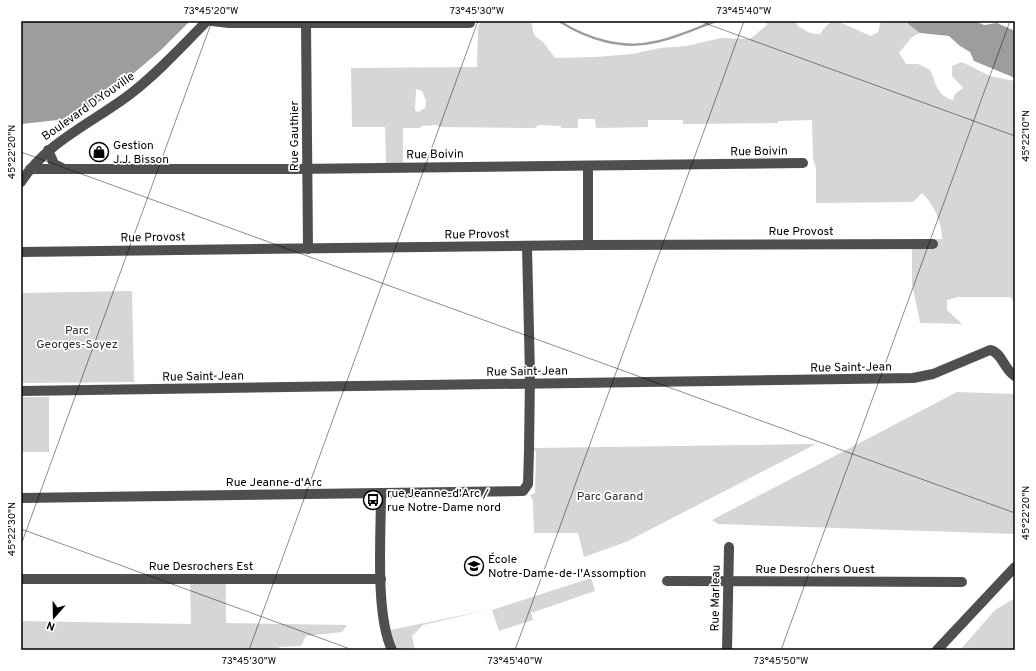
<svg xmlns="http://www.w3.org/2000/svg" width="1036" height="671" viewBox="0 0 1036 671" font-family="Overpass,sans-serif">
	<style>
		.green { fill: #d6d6d6; fill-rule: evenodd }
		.water { fill: #9d9d9d }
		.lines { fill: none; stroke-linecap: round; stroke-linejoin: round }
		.stream { stroke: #9d9d9d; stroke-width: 2.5 }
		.minor { stroke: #4f4f4f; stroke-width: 10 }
		.ticks { fill: none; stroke: #000; stroke-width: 1; stroke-opacity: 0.45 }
		.labels { text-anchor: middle; stroke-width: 3.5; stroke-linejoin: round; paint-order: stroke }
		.street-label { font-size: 12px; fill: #000; stroke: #fff }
		.poi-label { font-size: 12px; fill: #000; stroke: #fff; text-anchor: start }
		.park-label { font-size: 12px; fill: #2d2d2d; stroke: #fff }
		.neatline { fill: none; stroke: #000; stroke-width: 1.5 }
		.ticks-label { font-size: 10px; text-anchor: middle; fill: #000 }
	</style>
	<rect width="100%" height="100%" fill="#fff"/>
	<!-- green -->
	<g class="green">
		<path d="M481,21H531L534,35L543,42L555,58L596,57L632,54L660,48L686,46L721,38L750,39L767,25V21H794C800,29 811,35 820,34C825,27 829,21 837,21L871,36L878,32L881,21H909L908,24L920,33L912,37L899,53L906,64H918L930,70C936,83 937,96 953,100L955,94L963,88L952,76V66L962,62L990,76L1015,81V303L1010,297H958L947,300V310L962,324L920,323L912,283V248H936V239H942C942,222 934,205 922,193L913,202L816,203V168L813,159L812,120L778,121V123L683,124V120H648V127L596,128L595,119H578V128H561V126L538,125L535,128L439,127L438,125L421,126V128H403V163H386L385,127H352L351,68L477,67L478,26ZM416,89L422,91L426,101L425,108L418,112L415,110Z"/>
		<path d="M132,291L134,382L21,383V293Z"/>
		<path d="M957,392L1015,394V534L718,524L712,520Z"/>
		<rect x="21" y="397" width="28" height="55"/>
		<path d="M816,444L626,542L584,557L578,533H534L533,501L530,495L535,493L536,452L533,448Z"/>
		<path d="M591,578L595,591L531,613L533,620L499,631L492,610Z"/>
		<path d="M190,582H226V623L347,625L342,632L306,636L301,646L279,647V650H21V621L191,624Z"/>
		<path d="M1015,598V650H960L995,610Z"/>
		<path d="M488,610L423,625L412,636L415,650H397L390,630Z"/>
	</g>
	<!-- water -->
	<g class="water">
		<path d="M21,21H190L161,50L102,100L67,119L21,124Z"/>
		<path d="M909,21H975L984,25L997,23L1015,31V78L974,61L970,52L960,46L949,36L920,33L908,24Z"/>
	</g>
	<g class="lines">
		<!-- stream -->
		<path class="stream" d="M559,21C587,39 623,50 655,42C676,38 696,28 716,21"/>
		<!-- minor -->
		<g class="minor">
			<path d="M212,21L229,23H470"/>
			<path d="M306,24L308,249"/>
			<path d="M48,150L54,164L64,169"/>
			<path d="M30,169H296L803,163"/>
			<path d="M21,182C48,141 92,123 129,95C158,73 182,46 207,21"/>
			<path d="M588,245V166"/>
			<path d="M21,252L588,245L933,244"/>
			<path d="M21,391L913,378L933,374L990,350C1002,352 1004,370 1015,376"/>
			<path d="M381,494C381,534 375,615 392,650"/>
			<path d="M21,498L523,491L528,484L529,450L530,375L527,247"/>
			<path d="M21,579H381"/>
			<path d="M667,581L962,582"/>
			<path d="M727,650L729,547"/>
			<path d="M937,650L1015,567"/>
		</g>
	</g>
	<!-- ticks -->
	<path class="ticks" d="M699,21L1015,136M21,152L1015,513M21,529L353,650M21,545L212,21M249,650L478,21M515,650L744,21M781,650L1010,21"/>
	<!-- icons -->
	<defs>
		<symbol id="shop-ring" viewBox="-11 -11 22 22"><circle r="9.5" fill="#fff" stroke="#000" stroke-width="1.5"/><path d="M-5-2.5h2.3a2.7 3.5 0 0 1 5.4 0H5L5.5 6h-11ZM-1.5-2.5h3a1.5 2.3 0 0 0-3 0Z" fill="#000"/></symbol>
		<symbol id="bus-ring" viewBox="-11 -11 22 22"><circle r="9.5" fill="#fff" stroke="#000" stroke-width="1.5"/><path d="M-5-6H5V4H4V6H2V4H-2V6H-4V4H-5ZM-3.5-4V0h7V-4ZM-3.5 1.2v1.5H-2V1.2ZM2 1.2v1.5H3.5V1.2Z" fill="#000"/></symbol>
		<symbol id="school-ring" viewBox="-11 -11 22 22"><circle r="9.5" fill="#fff" stroke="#000" stroke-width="1.5"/><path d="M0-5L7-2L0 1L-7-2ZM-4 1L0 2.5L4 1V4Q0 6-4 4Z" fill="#000"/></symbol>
	</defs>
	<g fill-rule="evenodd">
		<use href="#shop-ring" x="88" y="141" width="22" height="22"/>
		<use href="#bus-ring" x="362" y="489" width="22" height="22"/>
		<use href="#school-ring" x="463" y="555" width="22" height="22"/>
	</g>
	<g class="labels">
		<!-- street labels -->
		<g class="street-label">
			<text transform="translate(88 106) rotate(-35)" y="4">Boulevard D'Youville</text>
			<text transform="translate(294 136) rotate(-90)" y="4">Rue Gauthier</text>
			<text transform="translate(759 151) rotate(-1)" y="4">Rue Boivin</text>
			<text transform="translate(435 154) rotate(-1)" y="4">Rue Boivin</text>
			<text x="801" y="235">Rue Provost</text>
			<text transform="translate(477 234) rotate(-1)" y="4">Rue Provost</text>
			<text transform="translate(153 237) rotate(-1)" y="4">Rue Provost</text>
			<text transform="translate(851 367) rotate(-1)" y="4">Rue Saint-Jean</text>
			<text transform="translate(527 371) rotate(-1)" y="4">Rue Saint-Jean</text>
			<text transform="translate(203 376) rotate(-1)" y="4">Rue Saint-Jean</text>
			<text x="274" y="486">Rue Jeanne-d'Arc</text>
			<text x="201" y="570">Rue Desrochers Est</text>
			<text x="815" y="573">Rue Desrochers Ouest</text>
			<text transform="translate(715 598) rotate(-89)" y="4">Rue Marleau</text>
		</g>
		<!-- poi labels -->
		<g class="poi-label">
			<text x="113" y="149">Gestion<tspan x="113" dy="14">J.J. Bisson</tspan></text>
			<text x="387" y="497">rue Jeanne-d'Arc /<tspan x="387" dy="14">rue Notre-Dame nord</tspan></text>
			<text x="488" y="563">École<tspan x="488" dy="14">Notre-Dame-de-l'Assomption</tspan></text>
		</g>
		<!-- park labels -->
		<g class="park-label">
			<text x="77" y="334">Parc<tspan x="77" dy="14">Georges-Soyez</tspan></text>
			<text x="610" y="500">Parc Garand</text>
		</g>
	</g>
	<!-- border -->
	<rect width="1036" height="671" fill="none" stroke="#ffffff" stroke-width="44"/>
	<!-- north arrow -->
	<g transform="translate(54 617) rotate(200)" stroke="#ffffff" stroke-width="3" paint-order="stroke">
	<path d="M0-3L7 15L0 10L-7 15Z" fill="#000000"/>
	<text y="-6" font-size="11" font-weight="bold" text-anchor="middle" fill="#000000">N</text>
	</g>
	<rect x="22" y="22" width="992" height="627" class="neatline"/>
	<g class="ticks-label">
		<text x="211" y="14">73°45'20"W</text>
		<text x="477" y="14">73°45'30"W</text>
		<text x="744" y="14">73°45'40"W</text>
		<text transform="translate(1025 136) rotate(-90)" y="4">45°22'10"N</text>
		<text transform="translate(11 152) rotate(-90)" y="4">45°22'20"N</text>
		<text transform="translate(1025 513) rotate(-90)" y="4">45°22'20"N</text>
		<text transform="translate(11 529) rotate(-90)" y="4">45°22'30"N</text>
		<text x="249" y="664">73°45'30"W</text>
		<text x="515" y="664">73°45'40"W</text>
		<text x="781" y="664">73°45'50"W</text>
	</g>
</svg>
